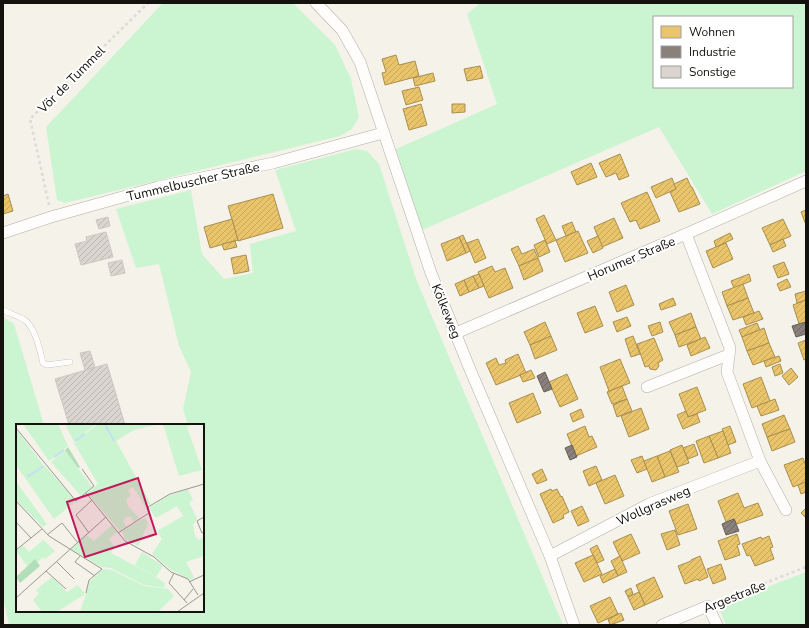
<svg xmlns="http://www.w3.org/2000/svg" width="809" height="628" viewBox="0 0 809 628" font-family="'Nunito Sans',sans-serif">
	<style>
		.green { fill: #cbf5d1; fill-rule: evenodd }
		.homes { fill: url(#homes-hatch); stroke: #a98f4e }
		.industry { fill: url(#industry-hatch); stroke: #67605a }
		.building { fill: url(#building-hatch); stroke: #cdc8c2 }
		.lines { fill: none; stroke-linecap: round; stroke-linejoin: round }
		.service-casing { stroke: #b1aea7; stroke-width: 6 }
		.minor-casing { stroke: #b1aea7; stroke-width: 12 }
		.path { stroke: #dcdbd8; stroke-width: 2.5; stroke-dasharray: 3 3; stroke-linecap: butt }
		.service { stroke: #fefdfc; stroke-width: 5.5 }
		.minor { stroke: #fefdfc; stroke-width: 11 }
		.labels { text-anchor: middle; stroke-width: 4; stroke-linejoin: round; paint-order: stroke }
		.street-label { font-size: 13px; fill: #14120c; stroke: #fff }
		.inset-river { fill: none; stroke: #c2e0f6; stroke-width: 2 }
		.inset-road { fill: none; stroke: #9b9891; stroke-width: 1 }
		.view { fill: #c2185b; fill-opacity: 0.15; stroke: #c2185b; stroke-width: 2 }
		.inset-edge { fill: none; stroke: #14120c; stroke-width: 2 }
	</style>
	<defs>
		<pattern id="homes-hatch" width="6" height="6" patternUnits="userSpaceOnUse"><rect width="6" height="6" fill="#e9c46a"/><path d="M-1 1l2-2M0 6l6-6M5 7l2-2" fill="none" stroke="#c7a75b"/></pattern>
		<pattern id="industry-hatch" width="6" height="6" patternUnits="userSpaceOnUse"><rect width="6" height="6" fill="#8a817c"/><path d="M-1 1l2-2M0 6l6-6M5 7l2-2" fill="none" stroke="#706864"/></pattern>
		<pattern id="building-hatch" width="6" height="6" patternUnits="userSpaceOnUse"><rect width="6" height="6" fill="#dbd5d0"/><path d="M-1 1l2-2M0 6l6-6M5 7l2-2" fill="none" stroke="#bbb6b1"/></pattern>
	</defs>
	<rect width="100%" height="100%" fill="#f5f2e9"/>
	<!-- green -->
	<g class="green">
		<path d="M163,3H293L335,45L351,79L359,117L352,129L340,136L65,203L57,200L46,127Z"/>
		<path d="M480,3H806V171L712,214L659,127L422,230L396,149L497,104L467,14ZM654,17H792V87H654Z"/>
		<path d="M356,149L367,151L379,164L416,279L563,625H9L3,597V317L14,324L44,425H17V611H203V425H188L183,409L191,372L179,346L159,264L136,268L116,209L191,190L202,254L224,279L253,273L250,244L296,231L275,170Z"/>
		<path d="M806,572V625H726L718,606Z"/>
	</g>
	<!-- homes -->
	<g class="homes">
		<path d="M396,55L399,65L415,61L419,76L385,85L382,73L386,72L382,59Z"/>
		<path d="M480,66L483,78L467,81L464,69Z"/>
		<path d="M433,73L435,81L415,86L413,78Z"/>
		<path d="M419,87L423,100L406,105L402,91Z"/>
		<path d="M421,104L427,125L409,130L403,109Z"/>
		<path d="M452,104H465V112L452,113Z"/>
		<path d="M620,154L629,176L619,180L616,173L606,177L599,163Z"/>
		<path d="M591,163L597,177L577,185L571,172Z"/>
		<path d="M672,178L676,189L656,198L651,187Z"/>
		<path d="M687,178L691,187H692L700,204L679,212L670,192L676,189L674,184Z"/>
		<path d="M647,192L660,221L640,229L636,220L630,222L621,203Z"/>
		<path d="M8,194L13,211L3,214V196Z"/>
		<path d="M273,194L283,228L238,241L228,206Z"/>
		<path d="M806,210V225L801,212Z"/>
		<path d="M544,215L556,240L547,244L536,219Z"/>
		<path d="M614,218L623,238L602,247L594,227Z"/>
		<path d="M232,219L238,240L210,248L204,227Z"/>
		<path d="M783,219L791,236L770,245L762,228Z"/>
		<path d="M572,222L576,232L566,236L562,226Z"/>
		<path d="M578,231L588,253L565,262L556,240Z"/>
		<path d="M730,233L733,239L716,247L714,241Z"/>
		<path d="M463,235L470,251L466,253L459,237Z"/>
		<path d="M598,236L603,248L593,253L587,241Z"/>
		<path d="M459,237L466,253L447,261L441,244Z"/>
		<path d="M478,239L486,258L475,263L467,243Z"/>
		<path d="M783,239L786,246L773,252L770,245Z"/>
		<path d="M545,240L550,252L539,257L534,245Z"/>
		<path d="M235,241L237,247L224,250L222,244Z"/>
		<path d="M726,243L733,259L713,268L706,251Z"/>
		<path d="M518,246L522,254L534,249L538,258L519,266L511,249Z"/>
		<path d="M246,255L249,271L234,274L231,258Z"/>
		<path d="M538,258L543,271L524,280L519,266Z"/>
		<path d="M784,262L789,274L778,278L773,266Z"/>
		<path d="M492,266L495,272L505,268L513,288L489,298L478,272Z"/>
		<path d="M479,274L484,286L479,288L473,276Z"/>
		<path d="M749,274L751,281L734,288L731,281Z"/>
		<path d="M473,276L479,288L469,292L464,280Z"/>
		<path d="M787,279L791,287L780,291L777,284Z"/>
		<path d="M464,280L469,292L460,296L455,284Z"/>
		<path d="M743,284L748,298L727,306L722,292Z"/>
		<path d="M626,285L634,305L617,312L609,292Z"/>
		<path d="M806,291V300L797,303L795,294Z"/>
		<path d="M673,298L676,305L661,310L659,304Z"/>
		<path d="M748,298L754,313L733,320L727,306Z"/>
		<path d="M806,300V322L799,324L793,305Z"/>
		<path d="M595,306L603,326L585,333L577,313Z"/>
		<path d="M759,311L763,319L746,325L743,317Z"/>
		<path d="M691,313L696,327L675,335L669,322Z"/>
		<path d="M627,317L631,326L617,332L613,322Z"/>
		<path d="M545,322L551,336L530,345L524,332Z"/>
		<path d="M660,322L663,332L652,336L648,326Z"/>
		<path d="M757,323L760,330L742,337L739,330Z"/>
		<path d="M696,327L701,339L679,347L675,335Z"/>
		<path d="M764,328L769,343L747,351L742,337Z"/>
		<path d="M551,336L557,350L535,359L530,345Z"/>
		<path d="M633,336L640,354L631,357L625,339Z"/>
		<path d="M705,337L710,348L691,356L687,345Z"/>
		<path d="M654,338L663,360L658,363L659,366L656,370L650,369L649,366L645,367L637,344Z"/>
		<path d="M806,340V359L804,360L798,343Z"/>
		<path d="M769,343L775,357L753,365L747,351Z"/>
		<path d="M518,354L526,373L496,385L486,363L496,358L499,365L506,363L505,360Z"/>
		<path d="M779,356L781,361L766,367L764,361Z"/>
		<path d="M620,359L630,383L609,391L600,367Z"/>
		<path d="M780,364L783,373L775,376L772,367Z"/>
		<path d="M791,368L798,377L789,385L782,376Z"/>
		<path d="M531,370L535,378L523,382L520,375Z"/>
		<path d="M567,374L578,399L560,407L549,382Z"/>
		<path d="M761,377L770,401L752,408L743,384Z"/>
		<path d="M622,386L627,399L612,404L607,392Z"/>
		<path d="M697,387L706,410L688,417L679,394Z"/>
		<path d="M533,393L541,413L517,423L509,403Z"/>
		<path d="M627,399L632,411L617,417L613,405Z"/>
		<path d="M775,399L779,410L761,416L757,406Z"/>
		<path d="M641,408L649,429L629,437L621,416Z"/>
		<path d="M581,409L584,417L573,422L570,414Z"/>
		<path d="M686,411L688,417L697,414L700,422L683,429L677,415Z"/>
		<path d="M784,415L790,429L767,437L762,424Z"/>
		<path d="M585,426L589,437L592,436L597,447L576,456L567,434Z"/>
		<path d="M730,426L736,442L728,445L722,429Z"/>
		<path d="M790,429L795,442L772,451L767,437Z"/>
		<path d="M723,431L731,453L718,458L709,436Z"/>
		<path d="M709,436L718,458L704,463L696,441Z"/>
		<path d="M694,444L698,455L688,459L683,448Z"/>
		<path d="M682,445L689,463L677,467L670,450Z"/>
		<path d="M670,451L679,472L665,477L657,456Z"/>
		<path d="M642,456L647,469L637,473L631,460Z"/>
		<path d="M657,456L665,477L652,482L644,461Z"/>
		<path d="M803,458L806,466V482L793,487L784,465Z"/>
		<path d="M596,466L602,480L589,486L583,471Z"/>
		<path d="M542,469L547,480L537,484L532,474Z"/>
		<path d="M615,475L624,496L605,504L596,483Z"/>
		<path d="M806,482V492L801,494L798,485Z"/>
		<path d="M551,489L552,491L557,489L561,497L562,496L569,512L563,515L564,518L553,523L540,494Z"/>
		<path d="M738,493L744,508L758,503L763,515L737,524L734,519L726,522L718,501Z"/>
		<path d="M688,504L697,529L678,535L669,511Z"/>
		<path d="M582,506L589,521L578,526L571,511Z"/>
		<path d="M806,508V518L801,513Z"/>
		<path d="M675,530L680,545L667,550L661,534Z"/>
		<path d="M631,534L640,553L622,561L613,542Z"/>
		<path d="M737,534L740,544L737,545L740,555L725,560L718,541Z"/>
		<path d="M769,536L773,547L770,548L774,559L755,566L750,555L747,556L742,544L761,537L762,539Z"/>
		<path d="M597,545L604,560L597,563L590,549Z"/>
		<path d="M593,555L602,574L584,582L575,563Z"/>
		<path d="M620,556L627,572L618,576L611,561Z"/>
		<path d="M700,556L708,577L699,581L698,579L685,584L678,566L691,561V560Z"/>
		<path d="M721,564L726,579L713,584L707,569Z"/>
		<path d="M615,569L618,576L603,583L600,576Z"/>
		<path d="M654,577L663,597L645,605L636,585Z"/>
		<path d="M631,588L633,594L628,597L625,591Z"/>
		<path d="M639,592L645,605L634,610L628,597Z"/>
		<path d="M610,597L618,614L598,623L590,606Z"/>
		<path d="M621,613L624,620L610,625L608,619Z"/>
	</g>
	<!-- industry -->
	<g class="industry">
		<path d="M806,322V334L796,337L792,326Z"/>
		<path d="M545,372L552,389L544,392L537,376Z"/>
		<path d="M572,445L577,457L570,460L565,448Z"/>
		<path d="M734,519L739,531L726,535L722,524Z"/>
	</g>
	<!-- building -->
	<g class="building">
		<path d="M108,217L110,226L99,229L96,220Z"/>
		<path d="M106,232L113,257L81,265L75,244L87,241L86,237Z"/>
		<path d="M122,260L125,273L111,276L108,263Z"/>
		<path d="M90,351L95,367L85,370L80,353Z"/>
		<path d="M107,364L125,425H69L55,379Z"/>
	</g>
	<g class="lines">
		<defs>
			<path id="service" d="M3,310C10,314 16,315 23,319C35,325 40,351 43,363L47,365L70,362"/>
			<g id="minor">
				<path d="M316,3L342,30L360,62L431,273L469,367L550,556L574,625"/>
				<path d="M3,233L51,217L158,187L273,163L383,133"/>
				<path d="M456,333L686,234L806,181"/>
				<path d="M647,387L728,355"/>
				<path d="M760,461L786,510"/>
				<path d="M550,556L649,504L760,461L727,372L730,348L686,234"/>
				<path d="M662,625L708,606L717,625"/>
			</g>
		</defs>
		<!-- service casing -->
		<use href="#service" class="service-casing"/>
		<!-- minor casing -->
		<use href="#minor" class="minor-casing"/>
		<!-- path -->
		<g class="path">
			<path d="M49,205L30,119L148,3"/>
			<path d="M719,601L806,567"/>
		</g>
		<!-- service -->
		<use href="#service" class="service"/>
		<!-- minor -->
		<use href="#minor" class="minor"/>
	</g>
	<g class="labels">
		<!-- street labels -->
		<g class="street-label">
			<text transform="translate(71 79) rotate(-45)" y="5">Vör de Tummel</text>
			<text transform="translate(193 181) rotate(-13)" y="5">Tummelbuscher Straße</text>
			<text transform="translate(631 258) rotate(-23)" y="5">Horumer Straße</text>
			<text transform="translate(447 311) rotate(68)" y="5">Kölkeweg</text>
			<text transform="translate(653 505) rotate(-24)" y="5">Wollgrasweg</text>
			<text transform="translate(734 596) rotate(-22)" y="5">Argestraße</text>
		</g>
	</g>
	<!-- overview -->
	<g transform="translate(16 424)">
		<rect width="188" height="188" fill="#f5f2e9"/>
		<path d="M7,0H42L52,22L33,37ZM49,0H80L58,18ZM82,0H144L118,6L100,17L135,80L129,82L117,63L112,66L115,72L110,75L112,82L124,95L117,98L115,93H110L107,98L111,102L104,107L71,69L82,60L58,19ZM147,0H177L171,3L186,46L163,52ZM0,5L28,42L9,54L0,41ZM49,26L76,63L65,72L35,38ZM29,42L60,77L38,95L9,54ZM1,59L31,100L27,103L0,76ZM172,65L177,76L173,78L181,95L177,101L179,112L183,116L188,113V132L170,138L178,153L175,156L155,146L136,130L146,115L141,107L167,92L161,82L140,94L133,84L152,72ZM129,94L132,100L122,122L109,115L106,107ZM96,101L101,108L93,115L98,122L95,129L140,153L149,159L148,164L128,161L95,144L85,143L55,125L71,111L78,117ZM27,116L39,127L29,135L27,133L21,139L19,136L11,142L0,127L7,121L13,128ZM87,145L96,146L128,162L152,165L158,172L142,188H64L74,157ZM36,153L51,168L62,161L69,170L41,188H26L17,176L23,170L20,166Z" fill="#cbf5d1"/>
		<path d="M52,23L64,43L62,44L49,26ZM19,135L24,142L4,159L0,153Z" fill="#b3deba"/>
		<path d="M126,128L147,142L140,153L119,141Z" fill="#cbf5d1"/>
		<path class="inset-river" d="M89,0L98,17M59,17L69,10M38,33L48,26M11,53L28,42"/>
		<path class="inset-road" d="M0,4L60,77L78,62L66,45M70,69L109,117L138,133L155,148L172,155L182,171M0,77L33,112L86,145L73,156L70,169M188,93L181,97L186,109L188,108M0,98L15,114M73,109L60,91L76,76M102,109L133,89L132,83L154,70L188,60M31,111L46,99L62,119M0,126L26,105M64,132L59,138L79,152M41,138L58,155M30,147L50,165M158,149L153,159L171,179M173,158L188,151M0,174L90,93M168,176L177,165M161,188L188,169"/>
		<path class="view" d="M122,54L140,110L69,133L51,78Z"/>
		<rect width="188" height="188" class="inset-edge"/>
	</g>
	<!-- border -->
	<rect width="809" height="628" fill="none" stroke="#14120c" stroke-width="8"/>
	<!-- legend -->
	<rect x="653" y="16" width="140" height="72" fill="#ffffff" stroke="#a1a09e"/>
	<rect x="661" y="26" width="20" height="12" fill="#e9c46a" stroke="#a1a09e"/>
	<text x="689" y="36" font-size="12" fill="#14120c">Wohnen</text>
	<rect x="661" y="46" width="20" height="12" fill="#8a817c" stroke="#a1a09e"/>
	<text x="689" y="56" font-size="12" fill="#14120c">Industrie</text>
	<rect x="661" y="66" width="20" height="12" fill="#dbd5d0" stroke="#a1a09e"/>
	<text x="689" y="76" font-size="12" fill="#14120c">Sonstige</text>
</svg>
